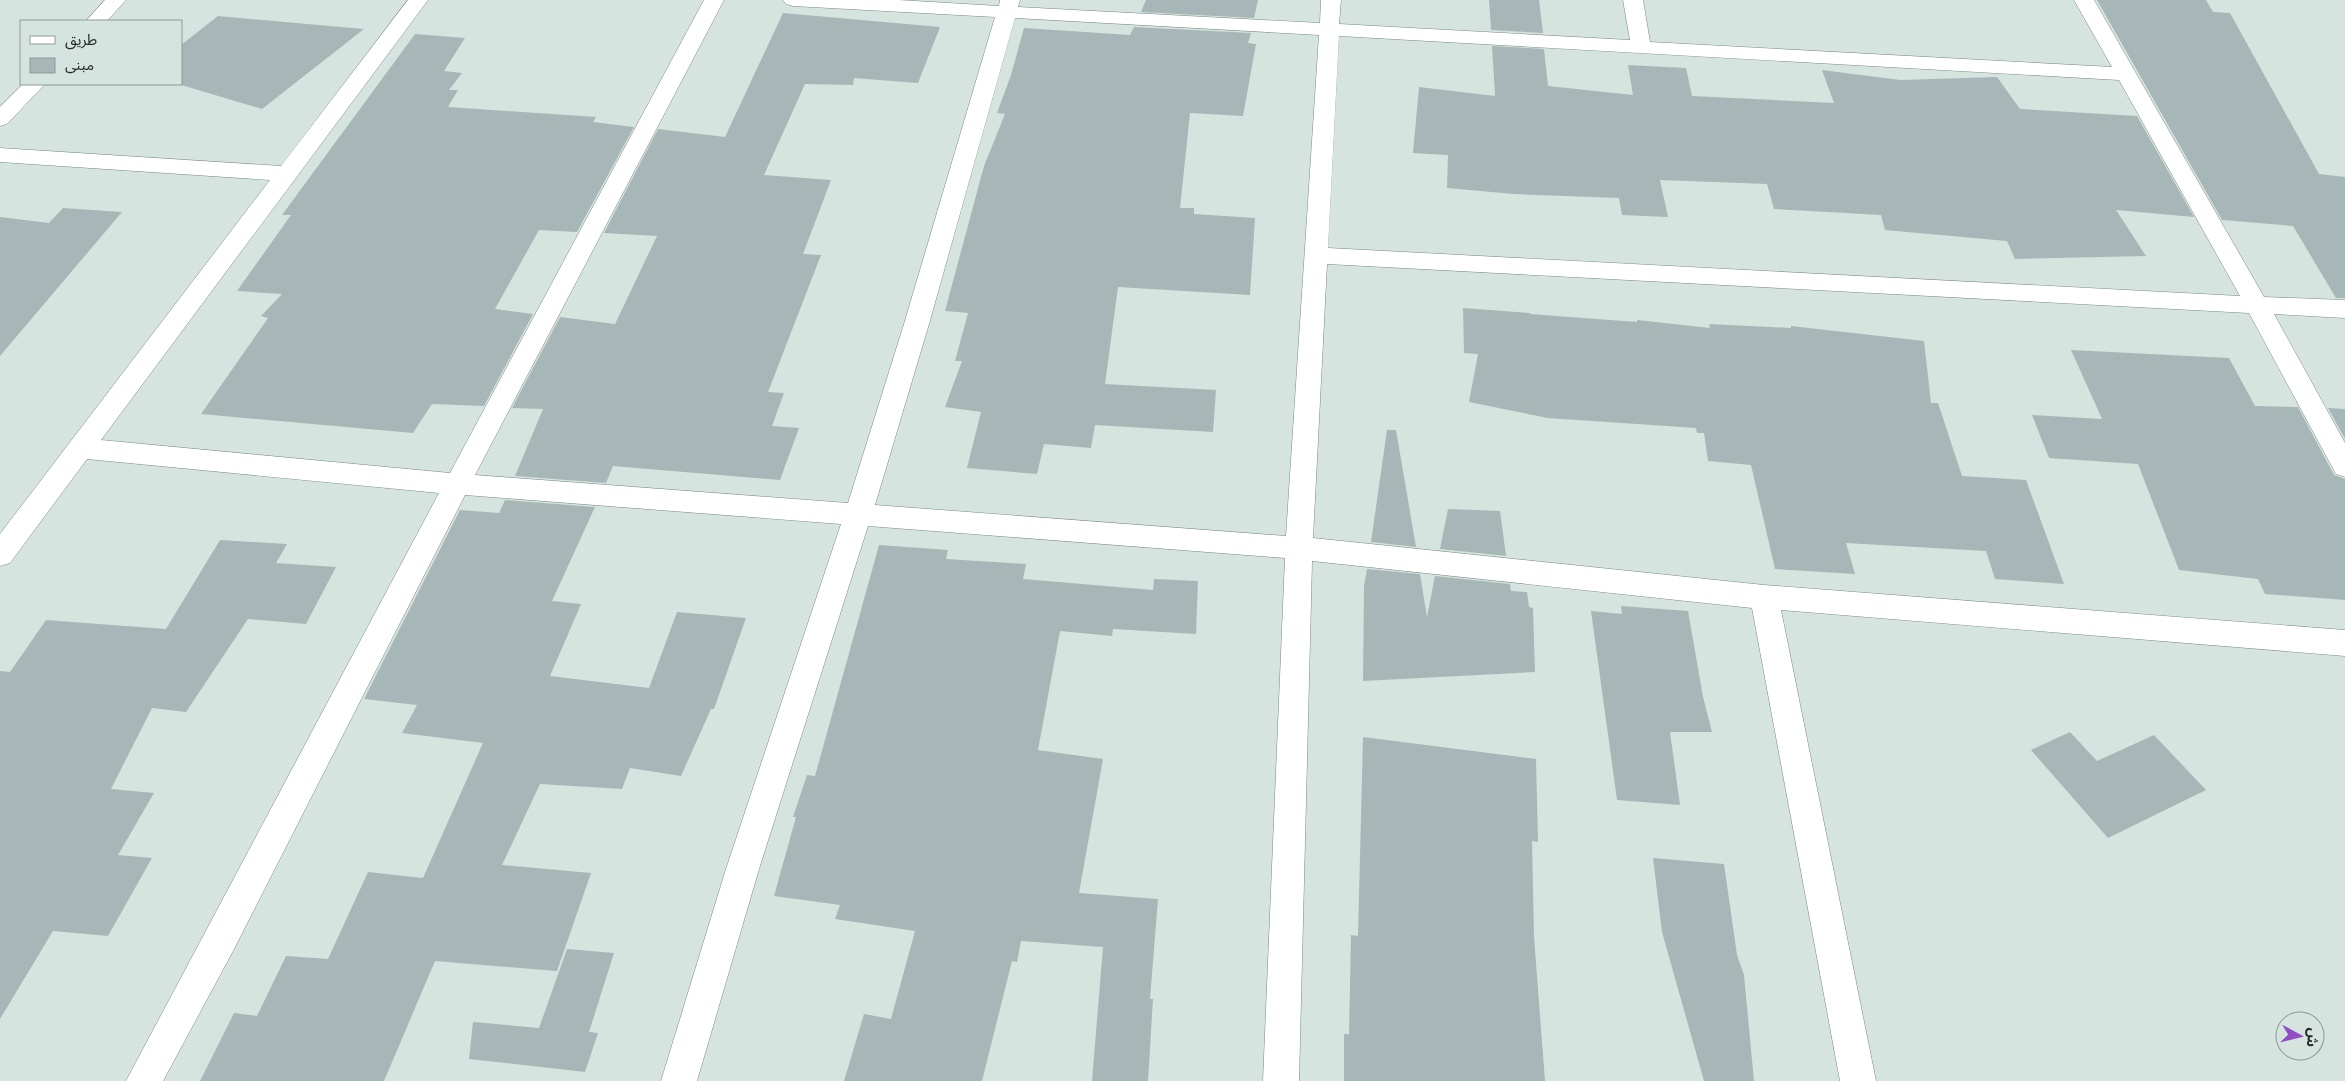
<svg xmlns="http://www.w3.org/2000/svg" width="2345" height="1081" viewBox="0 0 2345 1081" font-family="'Noto Serif','Noto Sans Arabic',serif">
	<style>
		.building { fill: #a7b7b7 }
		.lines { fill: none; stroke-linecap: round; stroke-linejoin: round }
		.street-casing { stroke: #7b8983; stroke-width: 1 }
		.street { fill: #fff; fill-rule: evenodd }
	</style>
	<rect width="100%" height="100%" fill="#d5e4de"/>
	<!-- building -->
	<g class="building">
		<path d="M1146,0H1258L1254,18L1141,12Z"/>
		<path d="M1489,0H1539L1543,33L1491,30Z"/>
		<path d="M2097,0H2206L2213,12L2230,13L2319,174L2345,177V298H2336L2293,226L2222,220Z"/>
		<path d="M783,13L940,27L918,83L854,78L853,85L805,84L764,175L831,180L803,254L821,255L768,392L784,393L772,426L799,428L780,480L613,466L606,483L515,476L543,409L512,408L560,317L615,324L657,236L604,233L658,129L725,137Z"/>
		<path d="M218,16L364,29L262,109L178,84H181V45Z"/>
		<path d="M1134,27L1251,33L1248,43L1256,44L1243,116L1190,113L1180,208H1194V214L1255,218L1250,295L1118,287L1105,384L1216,390L1213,432L1095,425L1091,448L1044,444L1037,474L967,468L981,412L945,407L962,361H955L968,313L945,311L984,166L1005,114L997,113L1011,75L1024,28L1130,35Z"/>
		<path d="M415,34L465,38L444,71L462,73L449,90H458L448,107L596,117L593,122L634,127L577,232L539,230L495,309L533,314L484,406L432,404L413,433L201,414L268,318L261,316L282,294L237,291L291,215H282Z"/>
		<path d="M1492,46L1544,49L1548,86L1633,95L1628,65L1686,68L1692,96L1834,103L1822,70L1900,80L1997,77L2020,109L2137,116L2194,217L2116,210L2146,256L2015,259L2007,241L1885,230L1881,215L1774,209L1767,184L1660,180L1668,217L1622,215L1619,198L1514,194L1447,188L1448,155L1413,153L1419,87L1495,96Z"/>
		<path d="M63,208L122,212L0,356V217L49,223Z"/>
		<path d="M1463,308L1530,313V314L1637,322V320L1710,328L1709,324L1791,328V326L1924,341L1931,403H1938L1962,476L2026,480L2064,584L1995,579L1986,551L1846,543L1855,574L1775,569L1751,465L1708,461L1704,433H1697L1696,428L1548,418L1469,402L1478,354L1464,353Z"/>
		<path d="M2071,350L2229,358L2255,406L2298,407L2334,475L2345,479V600L2265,594L2258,579L2179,570L2138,464L2049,458L2032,415L2102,419Z"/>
		<path d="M2328,408L2345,409V439Z"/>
		<path d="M1387,430H1396L1416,547L1371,542Z"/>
		<path d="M505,500L595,507L552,601L581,604L550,676L649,688L677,612L746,618L714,709H711L681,776L630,768L622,789L540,784L502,865L591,873L557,971L435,961L384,1081H200L234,1013L257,1016L286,956L328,959L368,872L423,878L483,743L402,733L417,705L364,699L460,510L499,513Z"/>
		<path d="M1448,509L1500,511L1506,556L1440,549Z"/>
		<path d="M220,540L287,544L276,563L336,567L306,624L248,619L186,712L152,708L111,789L154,793L118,855L152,858L108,936L53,931L0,1019V671L10,672L46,620L166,629Z"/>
		<path d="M879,545L948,550L946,559L1026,564L1023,579L1153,590L1154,579L1198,581L1196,634L1113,629L1112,636L1060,631L1038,750L1103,759L1079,893L1158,899L1150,999H1153L1148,1081H1092L1103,947L1021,941L1017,962L1012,961L982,1081H844L864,1014L891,1019L915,931L835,919L840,905L774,896L796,817H793L807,775L815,776Z"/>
		<path d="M1367,569L1420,574L1427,617L1435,576L1510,584L1511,591L1527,592L1529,607L1533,608L1535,672L1363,681L1364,586Z"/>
		<path d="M1621,606L1688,611L1703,697L1712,732H1670L1680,805L1617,800L1591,611L1622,614Z"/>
		<path d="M2070,732L2097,761L2154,735L2206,790L2108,838L2031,750Z"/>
		<path d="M1363,737L1536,759L1538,842L1532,841L1534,937L1545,1081H1344V1034H1349L1351,935L1358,936Z"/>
		<path d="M1653,858L1724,864L1737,955L1744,975L1754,1081H1704L1662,932Z"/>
		<path d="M567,949L614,953L589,1032L598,1033L585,1072L469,1059L473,1022L539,1028Z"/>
	</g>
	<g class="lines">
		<defs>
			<g id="street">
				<path d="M105,0H126L107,21H86Z"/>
				<path d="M408,0H428L101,440L450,473L704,0H724L475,475L848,503L904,324L995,17L793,6L786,4L783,0H898L999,6L1000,0H1020L1018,7L1320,23L1321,0H1341L1339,24L1630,40L1623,0H1643L1650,42L2112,67L2074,0H2094L2264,297L2345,300V318L2274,314L2345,443V477L2336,474L2249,313L1327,264L1313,538L1764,585L2345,630V656L1781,610L1876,1081H1840L1752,608L1312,561L1299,1081H1263L1285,558L868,526L759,869L697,1081H661L726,869L841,524L465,495L233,951L163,1081H126L439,493L87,459L10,563L0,566V534L270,180L0,162V148L281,166ZM1015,18L1319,35L1286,536L875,505L929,324ZM1339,36L2119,80L2240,296L1328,248Z"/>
				<path d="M23,84H45L7,124L0,126V107Z"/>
			</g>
		</defs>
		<!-- street casing -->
		<use href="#street" class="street-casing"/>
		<!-- street -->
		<use href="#street" class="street"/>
	</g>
	<!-- legend -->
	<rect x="20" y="20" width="162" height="65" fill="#d5e4de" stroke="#8f9a95"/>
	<rect x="30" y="36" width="25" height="8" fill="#ffffff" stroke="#8f9a95"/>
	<text x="65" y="45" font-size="15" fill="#252a28">طريق</text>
	<rect x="30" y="58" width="25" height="15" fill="#a7b7b7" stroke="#8f9a95"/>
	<text x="65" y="70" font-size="15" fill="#252a28">مبنى</text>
	<!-- north arrow -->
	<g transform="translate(2300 1036) rotate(97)"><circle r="24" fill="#d5e4de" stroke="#8f9a95"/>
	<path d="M0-4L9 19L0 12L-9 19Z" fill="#924ec2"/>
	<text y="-8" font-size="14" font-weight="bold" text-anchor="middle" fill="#252a28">ش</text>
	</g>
</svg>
